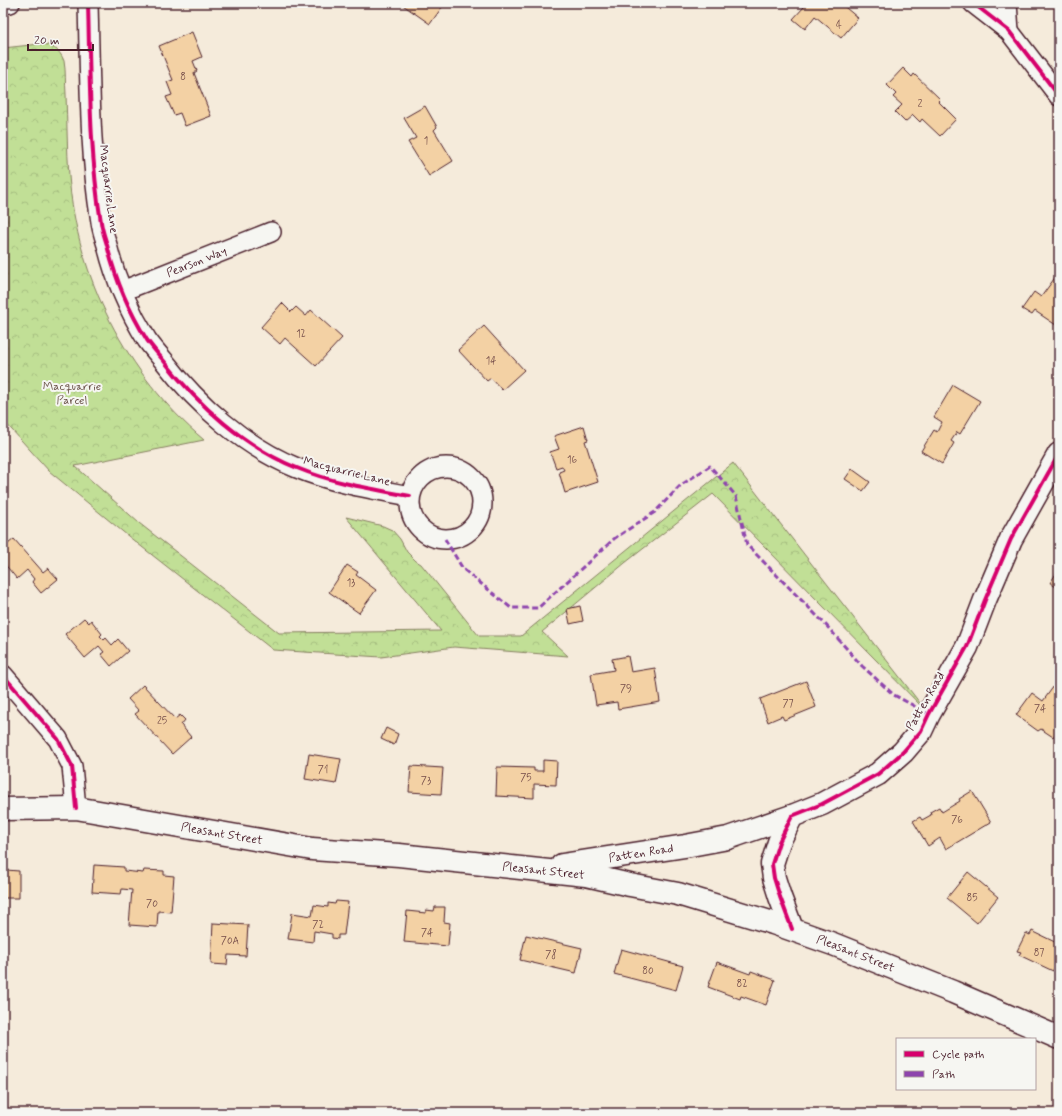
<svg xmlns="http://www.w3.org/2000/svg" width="1062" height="1116" viewBox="0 0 1062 1116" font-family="Mynerve,sans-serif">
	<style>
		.forest { fill: url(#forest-crowns); stroke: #867f60 }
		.building { fill: #f3d1a4; stroke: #4a1f2b }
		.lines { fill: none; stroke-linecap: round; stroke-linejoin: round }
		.street-casing { stroke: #4a1f2b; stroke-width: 22 }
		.secondary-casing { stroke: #4a1f2b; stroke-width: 25 }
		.street { stroke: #f6f6f2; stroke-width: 19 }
		.secondary { stroke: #f6f6f2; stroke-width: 22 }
		.quiet { stroke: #8e44ad; stroke-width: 3; stroke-dasharray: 6 3; stroke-linecap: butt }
		.cycleway-casing { stroke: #f6f6f2; stroke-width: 6 }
		.cycleway { stroke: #d6006c; stroke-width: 4 }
		.labels { text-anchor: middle; stroke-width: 4; stroke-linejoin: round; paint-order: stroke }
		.number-label { font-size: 10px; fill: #744c49 }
		.street-label { font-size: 12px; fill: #4a1f2b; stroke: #f6f6f2 }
		.park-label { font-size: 12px; fill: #684f46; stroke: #f6f6f2 }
	</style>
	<defs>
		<pattern id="forest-crowns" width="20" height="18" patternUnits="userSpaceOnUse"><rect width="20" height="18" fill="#c1df96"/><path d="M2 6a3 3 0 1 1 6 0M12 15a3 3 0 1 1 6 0" fill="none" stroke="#a7bf81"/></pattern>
	</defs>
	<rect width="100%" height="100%" fill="#f5ebdb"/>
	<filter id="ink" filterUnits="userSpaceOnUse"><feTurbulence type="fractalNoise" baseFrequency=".025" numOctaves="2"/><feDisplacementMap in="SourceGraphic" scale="8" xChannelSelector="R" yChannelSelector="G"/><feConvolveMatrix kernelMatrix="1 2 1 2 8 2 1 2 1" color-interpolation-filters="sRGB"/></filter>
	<g filter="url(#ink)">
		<!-- forest -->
		<path class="forest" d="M40,44C52,44 60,50 64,61C66,72 65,83 66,94C67,121 67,149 69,176C77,278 126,374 204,440L75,466L139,523L279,633L441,631L346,517L383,526L392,530L400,539L407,552L416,561L421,564L479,636H521L733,463L927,712L713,494L625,563L542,632L568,656L454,647L381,657L273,650L128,536L49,471L3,420V48Z"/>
		<!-- building -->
		<g class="building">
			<path d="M400,3H445L430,24Z"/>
			<path d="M799,3H840L858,18L841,38L815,16L805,29L793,19L804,7Z"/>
			<path d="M192,32L202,57L193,61L197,71L194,73L211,116L185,126L180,113L174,115L166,97L172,95L167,82L173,80L159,46Z"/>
			<path d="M903,68L912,77L914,74L940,99L938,101L956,119L940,136L922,119L920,122L913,115L905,122L895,112L902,105L893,97L896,94L887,85Z"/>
			<path d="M425,106L437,127L434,130L453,161L429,176L408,142L416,138L404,118Z"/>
			<path d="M1059,272V321L1056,325L1035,311L1032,315L1022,309L1034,292L1041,297Z"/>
			<path d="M282,303L291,312L296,307L306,316L311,310L342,338L316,366L285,338L280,344L261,327Z"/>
			<path d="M484,326L524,370L502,390L491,378L487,381L458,350Z"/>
			<path d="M953,385L980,401L960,434L957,432L951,441L954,443L942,464L921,451L934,430L937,432L942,422L934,417Z"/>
			<path d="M584,426L588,440L585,441L598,482L565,493L559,472L564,470L562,466L556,468L550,452L559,449L554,436Z"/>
			<path d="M852,469L870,482L863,491L845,479Z"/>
			<path d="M14,539L43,572L48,568L58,579L41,593L32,582L34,579L27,570L17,579L3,562V548Z"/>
			<path d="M347,565L358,572L356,575L376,590L359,613L329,592Z"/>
			<path d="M1059,569V589L1050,583Z"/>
			<path d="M580,606L583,621L570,624L567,609Z"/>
			<path d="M84,618L89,623L91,620L102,634L100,636L104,640L106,638L112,645L118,639L128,651L111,666L101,654L104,652L99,646L85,658L65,634Z"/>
			<path d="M628,656L631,672L655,668L660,702L618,709L617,702L596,705L591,674L614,670L612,659Z"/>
			<path d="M1059,679V729L1053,737L1041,729L1038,731L1016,715L1032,693L1043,701Z"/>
			<path d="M806,681L816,707L784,720L782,716L768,722L760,699Z"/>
			<path d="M143,685L175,719L180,715L185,720L181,725L191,737L172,754L135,714L139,711L128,699Z"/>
			<path d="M386,728L398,734L394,745L381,739Z"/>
			<path d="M309,754L341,759L336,784L305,779Z"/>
			<path d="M543,760L557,761L556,785L534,784V798L496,796L497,767L534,768V771H543Z"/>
			<path d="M411,766L443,768L441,794L409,792Z"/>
			<path d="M972,791L991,822L946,849L940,838L928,846L913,821L920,817L922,820L931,815L930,812L939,807L942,812L960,801L959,799Z"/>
			<path d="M94,865L124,867V871L143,873L144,870L164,871V875L174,876L171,912L158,911L157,927L129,925L132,890L122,889L121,894L92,892Z"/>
			<path d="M3,867H7L6,870L19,871V898H3Z"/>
			<path d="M968,872L998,897L977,923L947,898Z"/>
			<path d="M336,901L348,902L344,935H338V939L332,938V934L314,931L313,942L288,939L292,913L312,916L314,905L328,907V903L335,904Z"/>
			<path d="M435,907H445L444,922L450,923L448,946L404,942L407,911L426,913V910L434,911Z"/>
			<path d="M213,923L248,925L246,956L228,955L227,965L211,964Z"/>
			<path d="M1032,931L1059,944V958L1053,971L1019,955L1021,952L1017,951L1026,933L1030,935Z"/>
			<path d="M526,935L582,948L576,973L520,960Z"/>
			<path d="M621,949L683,966L676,990L614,974Z"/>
			<path d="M717,962L750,974L751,971L775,980L766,1005L741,996L740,999L708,987Z"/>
		</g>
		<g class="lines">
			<defs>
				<g id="street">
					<path d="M88,3C90,76 89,150 101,222C102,230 105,238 107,245C115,278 129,311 147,340C152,347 158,354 164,361C198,405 245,447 297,468C333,483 372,489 410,496"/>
					<path d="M973,3L1009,31L1059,96"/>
					<path d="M1007,3L1009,31"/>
					<path d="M3,4L10,3"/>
					<path id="s1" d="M122,291L271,232"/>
					<circle cx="446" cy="503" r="36"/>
					<path d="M3,675L58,739L72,766L76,808"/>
				</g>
				<g id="secondary">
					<path id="s2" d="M3,809L76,808L312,849L399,855L586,875L630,885L678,894L773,923L833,944L953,992L1059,1038"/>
					<path id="s3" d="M562,865L685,846L728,838L792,816"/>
					<path d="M792,929L780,897L774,878L772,864L779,842L792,816L822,804L878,774L903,752L921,731L929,714L967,647L985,600L1011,539L1059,454"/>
				</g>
			</defs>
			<!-- street casing -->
			<use href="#street" class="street-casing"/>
			<!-- secondary casing -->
			<use href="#secondary" class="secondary-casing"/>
			<!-- street -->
			<use href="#street" class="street"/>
			<!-- secondary -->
			<use href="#secondary" class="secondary"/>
			<!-- quiet -->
			<path class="quiet" d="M445,539L463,569L511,608H538L615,538L655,512L681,485L710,466L736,496L747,545L825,624L862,666L894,695L929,714"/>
			<defs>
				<g id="cycleway">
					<path d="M88,3C90,76 89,150 101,222C102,230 105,238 107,245C115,278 129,311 147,340C152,347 158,354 164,361C198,405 245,447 297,468C333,483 372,489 410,496"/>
					<path d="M973,3L1009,31L1059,96"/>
					<path d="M3,675L58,739L72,766L76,808"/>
					<path d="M792,929L780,897L774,878L772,864L779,842L792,816L822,804L878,774L903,752L921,731L929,714L967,647L985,600L1011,539L1059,454"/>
				</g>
			</defs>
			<!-- cycleway casing -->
			<use href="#cycleway" class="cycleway-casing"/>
			<!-- cycleway -->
			<use href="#cycleway" class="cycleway"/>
		</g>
	</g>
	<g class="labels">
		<!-- number labels -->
		<g class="number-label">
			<text x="839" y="28">4</text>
			<text x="183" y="80">8</text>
			<text x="920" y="107">2</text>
			<text x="426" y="144">1</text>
			<text x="301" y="337">12</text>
			<text x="491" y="364">14</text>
			<text x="572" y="463">16</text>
			<text x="351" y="586">13</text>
			<text x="626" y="692">79</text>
			<text x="788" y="707">77</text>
			<text x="1040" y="712">74</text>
			<text x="162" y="724">25</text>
			<text x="323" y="773">71</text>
			<text x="526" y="781">75</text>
			<text x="426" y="784">73</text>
			<text x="957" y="823">76</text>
			<text x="972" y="901">85</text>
			<text x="152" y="907">70</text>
			<text x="318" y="928">72</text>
			<text x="427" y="936">74</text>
			<text x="230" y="944">70A</text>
			<text x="1039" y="956">87</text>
			<text x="551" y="958">78</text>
			<text x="648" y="974">80</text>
			<text x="742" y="987">82</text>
		</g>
		<!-- street labels -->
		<g class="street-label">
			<text transform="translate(109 189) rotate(83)" y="4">Macquarrie Lane</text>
			<text dy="4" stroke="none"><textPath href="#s1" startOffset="80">Pearson Way</textPath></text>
			<text transform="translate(347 471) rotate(14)" y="4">Macquarrie Lane</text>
			<text transform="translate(925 701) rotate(-60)" y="4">Patten Road</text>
			<text dy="4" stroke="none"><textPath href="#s2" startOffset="221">Pleasant Street</textPath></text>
			<text dy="4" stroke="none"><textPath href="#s3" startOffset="80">Patten Road</textPath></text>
			<text dy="4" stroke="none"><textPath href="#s2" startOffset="545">Pleasant Street</textPath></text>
			<text dy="4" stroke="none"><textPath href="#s2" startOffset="869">Pleasant Street</textPath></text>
		</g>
		<!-- park labels -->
		<g class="park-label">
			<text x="72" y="390">Macquarrie<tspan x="72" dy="14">Parcel</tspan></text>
		</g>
	</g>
	<!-- margin -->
	<rect width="1062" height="1116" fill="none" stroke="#f6f6f2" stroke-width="16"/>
	<rect x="8" y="8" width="1046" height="1100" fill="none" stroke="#4a1f2b" stroke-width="1.5" filter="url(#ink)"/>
	<!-- legend -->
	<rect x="896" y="1038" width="140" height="52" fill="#f6f6f2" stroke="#b1a0a2"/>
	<rect x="904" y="1051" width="20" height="6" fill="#d6006c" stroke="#b1a0a2"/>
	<text x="932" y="1058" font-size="12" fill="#4a1f2b">Cycle path</text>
	<rect x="904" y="1071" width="20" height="6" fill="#8e44ad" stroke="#b1a0a2"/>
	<text x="932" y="1078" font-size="12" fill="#4a1f2b">Path</text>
	<!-- scale -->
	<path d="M28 44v6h65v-6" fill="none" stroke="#4a1f2b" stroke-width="2"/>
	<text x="34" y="44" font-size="12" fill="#4a1f2b" stroke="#f6f6f2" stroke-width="3" paint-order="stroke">20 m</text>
</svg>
